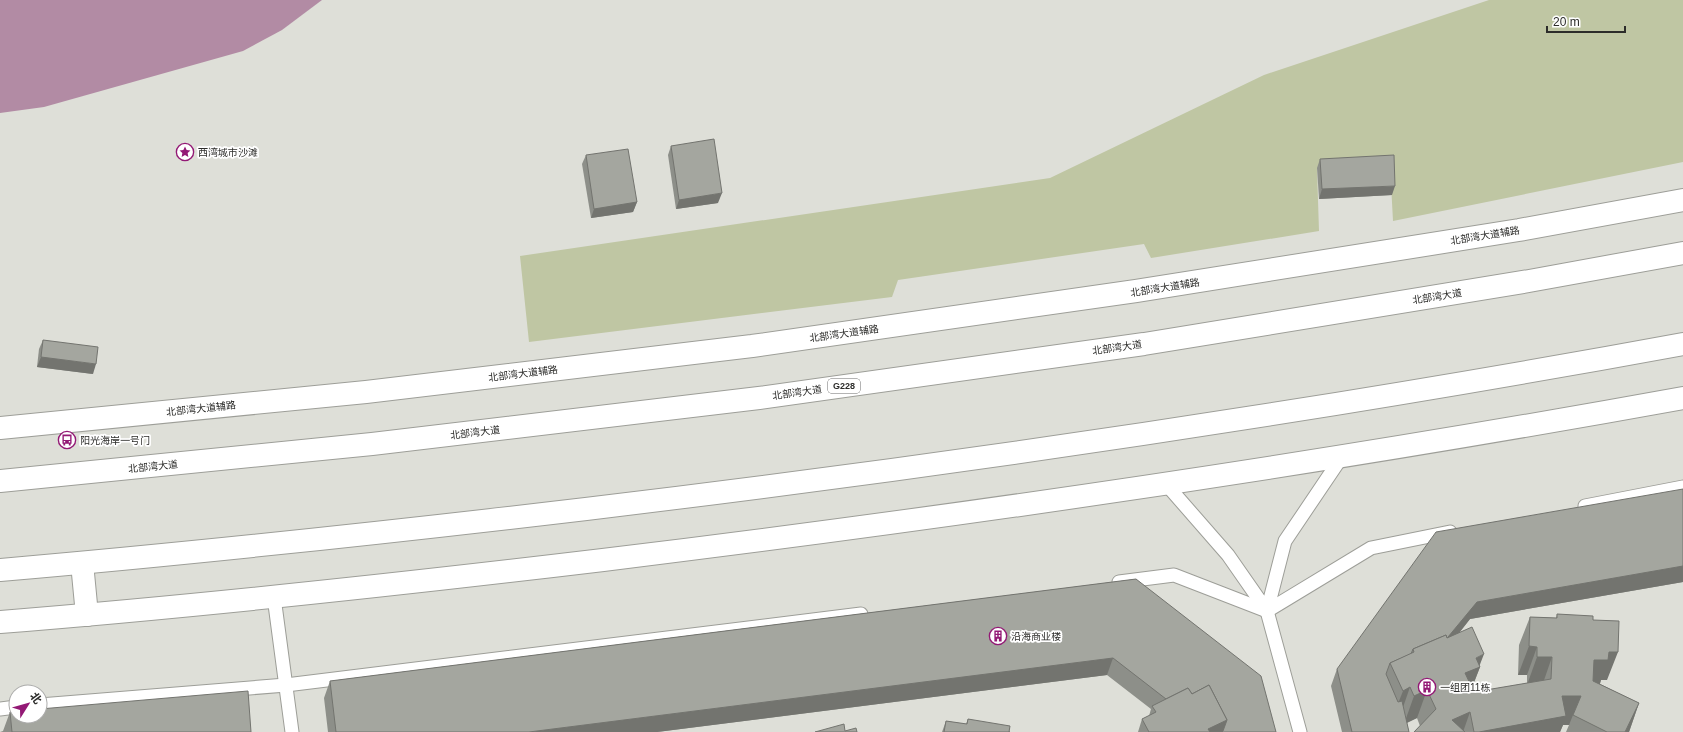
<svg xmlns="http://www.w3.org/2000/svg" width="1683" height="732" viewBox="0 0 1683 732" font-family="Arial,'Noto Sans SC',sans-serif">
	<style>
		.green { fill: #bfc6a3 }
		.water { fill: #b28ba4 }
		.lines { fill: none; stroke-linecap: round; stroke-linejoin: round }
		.lane-casing { stroke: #9d9e98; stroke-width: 15 }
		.secondary-casing { stroke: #9d9e98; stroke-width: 24 }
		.highway-casing { stroke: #9d9e98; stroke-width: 24 }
		.lane { stroke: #fff; stroke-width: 13 }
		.secondary { stroke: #fff; stroke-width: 22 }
		.highway { stroke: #fff; stroke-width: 22 }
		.wall { fill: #8d8f89 }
		.shaded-wall { fill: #73746f }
		.building { fill: #a4a69f; stroke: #73746f }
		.labels { text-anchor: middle; stroke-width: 3.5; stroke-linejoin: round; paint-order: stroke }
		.shield { fill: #fff; stroke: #6b6b6a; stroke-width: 1 }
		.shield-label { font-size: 9px; font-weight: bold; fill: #2c2c2a }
		.poi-label { font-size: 10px; fill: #2c2c2a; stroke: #fff; text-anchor: start }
		.street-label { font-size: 10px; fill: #2c2c2a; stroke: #fff }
	</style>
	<rect width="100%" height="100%" fill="#dedfd8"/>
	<!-- green -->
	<path class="green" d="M1489,0H1683V162L1393,221L1390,165L1317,169L1319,231L1151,258L1144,244L898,280L892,297L529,342L520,256L1050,178L1264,75Z"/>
	<!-- water -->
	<path class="water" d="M0,0H322L282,30L243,51L44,107L0,113Z"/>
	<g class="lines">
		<defs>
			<g id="lane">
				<path d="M1166,484L1228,555L1267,611L1285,541L1343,455"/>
				<path d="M1585,506L1683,487"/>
				<path d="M1119,582L1174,575L1267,611L1371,548L1450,532"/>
				<path d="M274,597L292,732"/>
				<path d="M1267,611L1300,732"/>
				<path d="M40,705L286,685L861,614"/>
				<path d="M0,709L16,707"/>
			</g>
			<g id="secondary">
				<path d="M0,428L366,392L752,346L1136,291L1519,230L1683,200"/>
				<path d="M0,622C201,606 402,584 603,560C964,516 1325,463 1683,398"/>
			</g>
			<g id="highway">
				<path d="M0,481L372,444L759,398L1144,344L1529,281L1683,253"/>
				<path d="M82,563L87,615"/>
				<path d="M0,570C196,553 391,532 586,509C953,465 1319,411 1683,344"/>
			</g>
		</defs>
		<!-- lane casing -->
		<use href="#lane" class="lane-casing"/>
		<!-- secondary casing -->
		<use href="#secondary" class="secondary-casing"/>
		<!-- highway casing -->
		<use href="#highway" class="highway-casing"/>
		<!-- lane -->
		<use href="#lane" class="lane"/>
		<!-- secondary -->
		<use href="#secondary" class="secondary"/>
		<!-- highway -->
		<use href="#highway" class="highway"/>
	</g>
	<!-- wall -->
	<g class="wall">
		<path d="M671,146L718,203L676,209L668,155Z"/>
		<path d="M586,155L637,202L633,212L591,218L582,164Z"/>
		<path d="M1320,159L1392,195L1319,199L1317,168Z"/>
		<path d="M43,340L93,374L37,367L39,349Z"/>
		<path d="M1683,489V582L1470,619L1460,632L1480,667L1472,688L1474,692L1527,683V675H1518L1519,645L1530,617L1556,618L1557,614L1593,620L1607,680H1601L1600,684L1639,703L1629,732H1566L1569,725H1563L1560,732H1414L1420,726L1417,718L1407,723L1409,732H1342L1331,686L1337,669Z"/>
		<path d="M1136,579L1276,732H1138L1142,719L1149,716L1151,709L1107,675L657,732H328L324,698L330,681Z"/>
		<path d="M10,712L251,732H0L3,731Z"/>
		<path d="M968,719L1009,732H1010H942L946,721L966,724Z"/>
	</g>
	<!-- shaded-wall -->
	<g class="shaded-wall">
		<path d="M1395,186L1392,195L1319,199L1322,189Z"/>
		<path d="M722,193L718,203L676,209L679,200Z"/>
		<path d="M637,202L633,212L591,218L594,209Z"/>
		<path d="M41,357L96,364L93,374L37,367Z"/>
		<path d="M1683,566V582L1470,619L1435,663L1399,683L1477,602Z"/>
		<path d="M1529,646L1537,647L1527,675H1518Z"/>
		<path d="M1609,652H1618L1607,680H1601L1598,689L1583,688L1594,660Z"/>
		<path d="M1484,654L1479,667H1480L1469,695L1465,673L1476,658Z"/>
		<path d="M1537,657H1552L1542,686L1527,685Z"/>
		<path d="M1113,658L1107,675L657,732H529Z"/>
		<path d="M1410,687L1400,716L1392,719L1403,691Z"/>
		<path d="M1427,690L1417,718L1404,724L1414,696Z"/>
		<path d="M1562,696H1581L1573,715L1569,725H1563L1560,732H1479Z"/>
		<path d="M1639,703L1629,732H1625Z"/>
		<path d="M1470,712L1463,732L1452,720Z"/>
		<path d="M1227,720L1223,732H1207L1208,729Z"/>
	</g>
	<!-- building -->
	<g class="building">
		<path d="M714,139L722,193L679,200L671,146Z"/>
		<path d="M628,149L637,202L594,209L586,155Z"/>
		<path d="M1394,155L1395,186L1322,189L1320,159Z"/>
		<path d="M43,340L98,347L96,364L41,357Z"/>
		<path d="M1683,489V566L1477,602L1448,637L1447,638L1446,635L1413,649L1411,654L1390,663L1386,674L1398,702L1402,701L1409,732H1352L1337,669L1436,532Z"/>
		<path d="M1136,579L1261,676L1276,732H1222L1223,731L1227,720L1209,685L1192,694L1188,688L1166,699L1113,658L529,732H336L330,681Z"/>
		<path d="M1557,614L1593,616V620L1619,621L1618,652H1609L1608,660H1594L1593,681L1639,703L1625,732H1607L1573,715L1581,696H1562L1566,716L1479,732H1474L1470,712L1452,720L1465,732H1414L1436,709L1427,690L1414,696L1410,687L1403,691L1390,663L1414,652L1413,649L1446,635L1447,638L1472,627L1484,654L1476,658L1480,667L1465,673L1474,692L1551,679L1552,657H1537V647L1529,646L1530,617L1557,618Z"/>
		<path d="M1209,685L1227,720L1208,729L1210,732H1149L1142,719L1156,712L1152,706L1188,688L1192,694Z"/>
		<path d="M248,691L251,732H12L10,712L16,711V716H40V709Z"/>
		<path d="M968,719L1010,726L1009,732H1010H944L946,721L967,724Z"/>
		<path d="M844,724L845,731L856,728L857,732H815Z"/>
	</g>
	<!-- icons -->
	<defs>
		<symbol id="sight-ring" viewBox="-11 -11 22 22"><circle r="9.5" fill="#fff" stroke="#931975" stroke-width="1.5"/><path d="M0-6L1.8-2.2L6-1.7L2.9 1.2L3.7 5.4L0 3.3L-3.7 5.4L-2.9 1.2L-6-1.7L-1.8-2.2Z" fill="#931975"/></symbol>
		<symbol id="bus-ring" viewBox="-11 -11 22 22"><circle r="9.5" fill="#fff" stroke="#931975" stroke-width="1.5"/><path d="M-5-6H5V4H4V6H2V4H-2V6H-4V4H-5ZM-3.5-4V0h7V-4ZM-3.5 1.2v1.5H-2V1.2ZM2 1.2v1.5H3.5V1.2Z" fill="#931975"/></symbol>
		<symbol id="building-ring" viewBox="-11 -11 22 22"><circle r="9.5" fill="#fff" stroke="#931975" stroke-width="1.5"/><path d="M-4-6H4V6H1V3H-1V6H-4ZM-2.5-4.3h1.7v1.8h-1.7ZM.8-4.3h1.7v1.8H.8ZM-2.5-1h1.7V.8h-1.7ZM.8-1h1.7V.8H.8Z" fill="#931975"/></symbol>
	</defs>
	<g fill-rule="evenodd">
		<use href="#sight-ring" x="175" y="142" width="20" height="20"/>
		<use href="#bus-ring" x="57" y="430" width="20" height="20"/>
		<use href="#building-ring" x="988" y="626" width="20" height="20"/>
		<use href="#building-ring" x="1417" y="677" width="20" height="20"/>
	</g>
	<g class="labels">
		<!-- shield labels -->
		<rect class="shield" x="828" y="379" width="32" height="14" rx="3"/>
		<g class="shield-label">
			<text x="844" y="389">G228</text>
		</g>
		<!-- poi labels -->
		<g class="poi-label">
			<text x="198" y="156">西湾城市沙滩</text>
			<text x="80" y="444">阳光海岸一号门</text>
			<text x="1011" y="640">沿海商业楼</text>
			<text x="1440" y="691">一组团11栋</text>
		</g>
		<!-- street labels -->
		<g class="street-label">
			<text transform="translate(1485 235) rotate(-9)" y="4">北部湾大道辅路</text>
			<text transform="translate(1165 287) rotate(-9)" y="4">北部湾大道辅路</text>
			<text transform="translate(1437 296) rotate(-9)" y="4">北部湾大道</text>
			<text transform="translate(844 333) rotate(-8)" y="4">北部湾大道辅路</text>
			<text transform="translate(1117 347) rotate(-8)" y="4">北部湾大道</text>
			<text transform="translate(523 373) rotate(-7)" y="4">北部湾大道辅路</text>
			<text transform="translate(797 392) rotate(-8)" y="4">北部湾大道</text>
			<text transform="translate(201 408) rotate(-6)" y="4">北部湾大道辅路</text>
			<text transform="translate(475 432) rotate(-7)" y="4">北部湾大道</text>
			<text transform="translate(153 466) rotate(-6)" y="4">北部湾大道</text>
		</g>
	</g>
	<!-- north arrow -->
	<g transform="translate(28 704) rotate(53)"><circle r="19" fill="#ffffff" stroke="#ababaa"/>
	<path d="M0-3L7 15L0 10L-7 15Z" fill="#931975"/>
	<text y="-6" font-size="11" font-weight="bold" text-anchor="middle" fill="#2c2c2a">北</text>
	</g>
	<!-- scale -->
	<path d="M1547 26v6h78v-6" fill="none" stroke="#2c2c2a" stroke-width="2"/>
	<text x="1553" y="26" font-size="12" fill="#2c2c2a" stroke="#ffffff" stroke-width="3" paint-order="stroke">20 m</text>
</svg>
